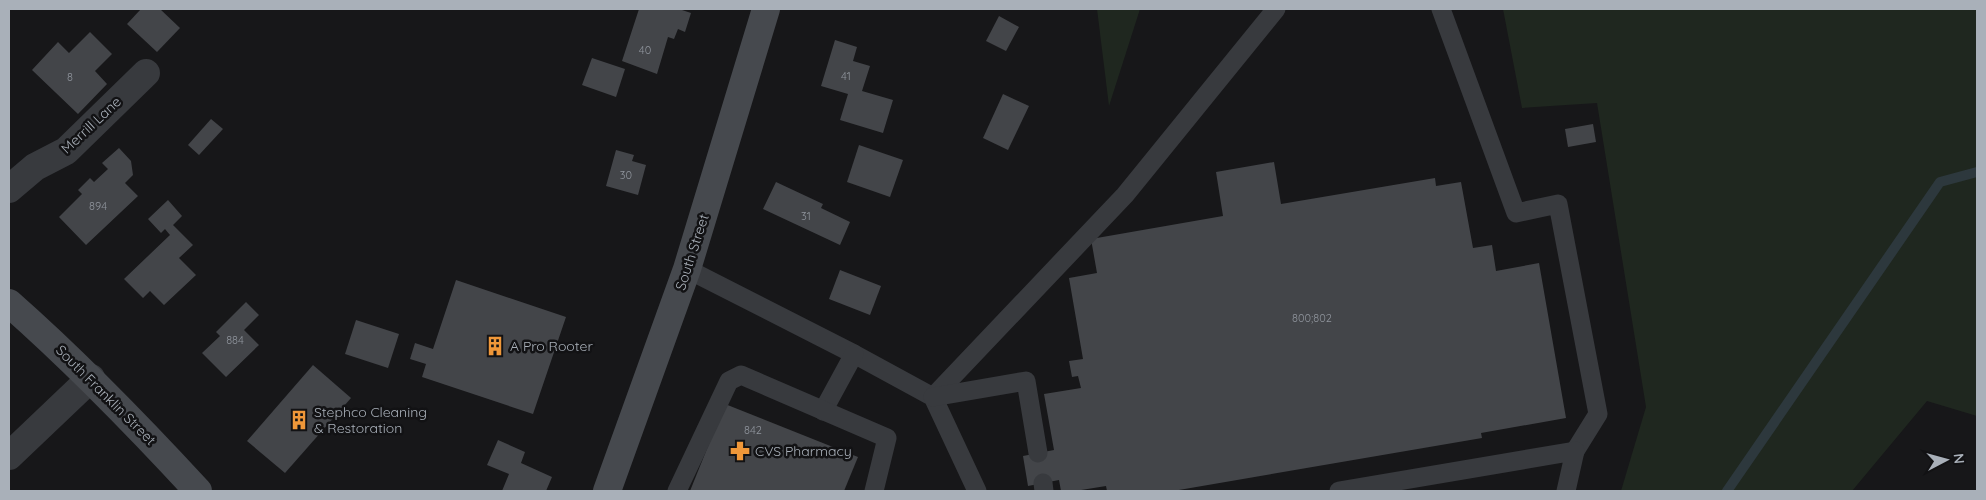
<svg xmlns="http://www.w3.org/2000/svg" width="1986" height="500" viewBox="0 0 1986 500" font-family="Quicksand,sans-serif">
	<style>
		.green { fill: #1f271f }
		.lines { fill: none; stroke-linecap: round; stroke-linejoin: round }
		.stream { stroke: #2d383d; stroke-width: 10 }
		.building { fill: #434549 }
		.lane { stroke: #383a3e; stroke-width: 19 }
		.street { stroke: #383a3e; stroke-width: 28 }
		.secondary { stroke: #46494e; stroke-width: 28 }
		.labels { text-anchor: middle; stroke-width: 5; stroke-linejoin: round; paint-order: stroke }
		.number-label { font-size: 11px; fill: #90959d }
		.street-label { font-size: 14px; fill: #a9b0b9; stroke: #121214 }
		.poi-label { font-size: 14px; fill: #a9b0b9; stroke: #121214; text-anchor: start }
	</style>
	<rect width="100%" height="100%" fill="#171719"/>
	<!-- green -->
	<g class="green">
		<path d="M1097,9H1140L1109,106Z"/>
		<path d="M1503,9H1977V416L1927,401L1852,491H1621L1646,407L1597,103L1522,108Z"/>
	</g>
	<g class="lines">
		<!-- stream -->
		<path class="stream" d="M1727,491L1940,182L1977,172"/>
	</g>
	<!-- building -->
	<g class="building">
		<path d="M141,9H160L180,28L157,52L127,24Z"/>
		<path d="M639,9H679L691,13L685,32L678,29L674,39L668,37L657,74L622,61Z"/>
		<path d="M999,16L1019,27L1006,51L986,41Z"/>
		<path d="M90,32L112,54L95,71L107,84L78,114L32,70L58,42L69,53Z"/>
		<path d="M835,40L857,47L853,61L870,66L862,91L893,100L883,133L840,120L848,94L821,86Z"/>
		<path d="M592,58L625,69L616,97L582,85Z"/>
		<path d="M1003,94L1029,106L1008,150L983,138Z"/>
		<path d="M211,119L223,129L199,155L188,145Z"/>
		<path d="M1593,124L1596,142L1568,147L1565,129Z"/>
		<path d="M859,145L903,160L890,197L847,182Z"/>
		<path d="M119,148L131,161L133,175L125,183L138,196L86,245L59,217L82,194L78,190L90,178L94,182L108,169L102,163Z"/>
		<path d="M616,150L634,155L632,161L646,165L638,195L606,186Z"/>
		<path d="M1274,162L1281,204L1435,178L1436,186L1461,182L1473,248L1492,245L1496,271L1539,263L1566,418L1481,433L1482,438L1173,491H1107L1106,486L1075,491H1061L1059,480L1028,486L1023,456L1054,450L1044,394L1081,388L1078,376L1072,377L1069,361L1083,359L1069,278L1097,273L1091,239L1223,216L1216,172Z"/>
		<path d="M776,182L823,204L821,208L850,222L840,245L763,209Z"/>
		<path d="M168,200L182,216L173,225L193,245L179,258L196,275L164,305L150,291L143,298L124,279L170,235L165,229L161,233L148,219Z"/>
		<path d="M840,270L881,286L870,315L829,299Z"/>
		<path d="M456,280L566,317L533,414L422,377L426,364L410,359L415,343L433,349Z"/>
		<path d="M246,302L259,315L244,330L259,345L226,377L202,353L220,336L216,332Z"/>
		<path d="M356,320L399,334L388,368L345,354Z"/>
		<path d="M313,365L351,398L285,473L247,441Z"/>
		<path d="M725,404L858,457L844,491H690Z"/>
		<path d="M498,440L525,452L521,463L552,477L546,491H502L509,474L487,465Z"/>
	</g>
	<g class="lines">
		<!-- lane -->
		<g class="lane">
			<path d="M1441,9L1516,213L1558,204L1598,414L1575,451"/>
			<path d="M687,269L854,354L933,397L977,491"/>
			<path d="M933,397L1125,195L1276,9"/>
			<path d="M933,397L1026,381L1038,453"/>
			<path d="M823,411L854,354"/>
			<path d="M1043,483L1044,491"/>
			<path d="M677,491L729,381L741,375L887,438L874,491"/>
			<path d="M1339,491L1575,451L1566,491"/>
		</g>
		<!-- street -->
		<g class="street">
			<path d="M9,189L35,167L66,151L146,73"/>
			<path d="M9,456L91,378"/>
		</g>
		<!-- secondary -->
		<g class="secondary">
			<path d="M9,303C76,362 138,426 198,491"/>
			<path d="M607,491L687,269L766,9"/>
		</g>
	</g>
	<!-- icons -->
	<defs>
		<symbol id="building-bare" viewBox="-9 -9 18 18"><path d="M-4-6H4V6H1V3H-1V6H-4ZM-2.5-4.3h1.7v1.8h-1.7ZM.8-4.3h1.7v1.8H.8ZM-2.5-1h1.7V.8h-1.7ZM.8-1h1.7V.8H.8Z" fill="#ef9739" stroke="#121214" stroke-width="2.5" paint-order="stroke"/></symbol>
		<symbol id="pharmacy-bare" viewBox="-9 -9 18 18"><path d="M-2-6h4v4h4v4h-4v4h-4v-4h-4v-4h4Z" fill="#ef9739" stroke="#121214" stroke-width="2.5" paint-order="stroke"/></symbol>
	</defs>
	<g fill-rule="evenodd">
		<use href="#building-bare" x="481" y="332" width="28" height="28"/>
		<use href="#building-bare" x="285" y="406" width="28" height="28"/>
		<use href="#pharmacy-bare" x="726" y="437" width="28" height="28"/>
	</g>
	<g class="labels">
		<!-- number labels -->
		<g class="number-label">
			<text x="645" y="54">40</text>
			<text x="846" y="80">41</text>
			<text x="70" y="81">8</text>
			<text x="626" y="179">30</text>
			<text x="98" y="210">894</text>
			<text x="806" y="220">31</text>
			<text x="1312" y="322">800;802</text>
			<text x="235" y="344">884</text>
			<text x="753" y="434">842</text>
		</g>
		<!-- street labels -->
		<g class="street-label">
			<text transform="translate(91 125) rotate(-43)" y="5">Merrill Lane</text>
			<text transform="translate(692 252) rotate(-72)" y="5">South Street</text>
			<text transform="translate(106 395) rotate(45)" y="5">South Franklin Street</text>
		</g>
		<!-- poi labels -->
		<g class="poi-label">
			<text x="510" y="351">A Pro Rooter</text>
			<text x="314" y="417">Stephco Cleaning<tspan x="314" dy="16">&amp; Restoration</tspan></text>
			<text x="755" y="456">CVS Pharmacy</text>
		</g>
	</g>
	<!-- border -->
	<rect width="1986" height="500" fill="none" stroke="#a9b0b9" stroke-width="20"/>
	<!-- north arrow -->
	<g transform="translate(1946 460) rotate(84)" stroke="#121214" stroke-width="4" paint-order="stroke">
	<path d="M0-4L9 19L0 12L-9 19Z" fill="#a9b0b9"/>
	<text y="-8" font-size="14" font-weight="bold" text-anchor="middle" fill="#a9b0b9">N</text>
	</g>
</svg>
